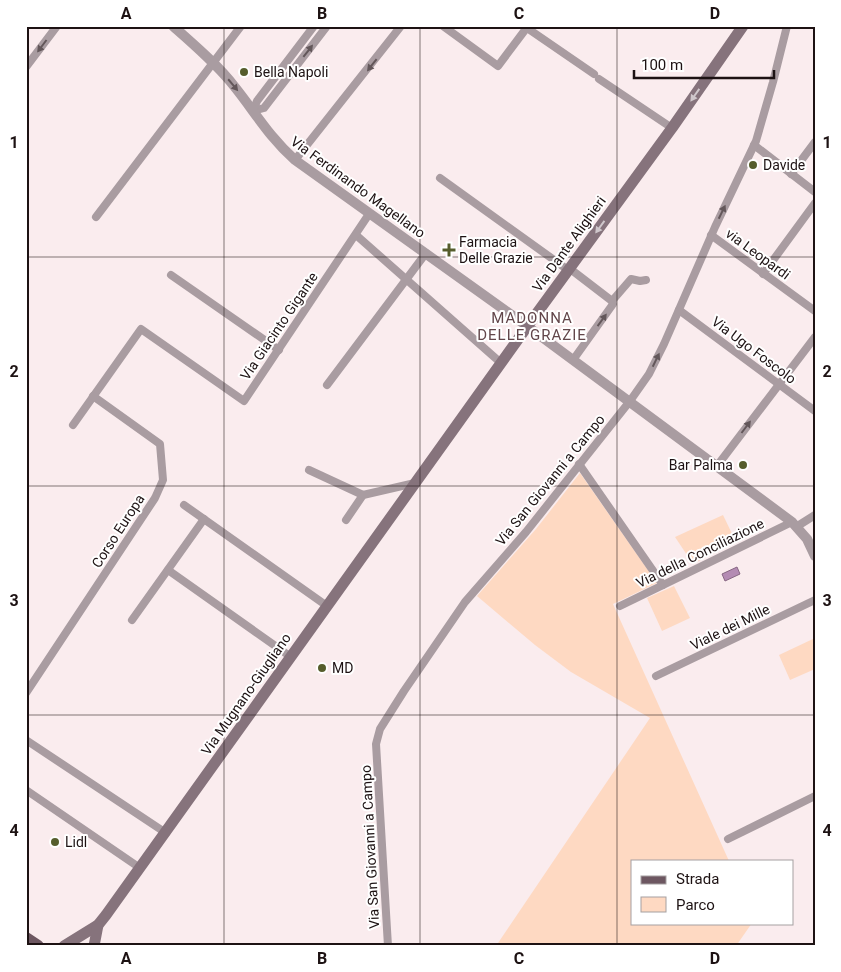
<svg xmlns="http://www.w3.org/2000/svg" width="841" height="972" viewBox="0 0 841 972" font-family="Roboto,sans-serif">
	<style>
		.green { fill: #fed9c2 }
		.water { fill: #b48bb3; stroke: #876783 }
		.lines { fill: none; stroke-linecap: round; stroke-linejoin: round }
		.minor { stroke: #a99ca1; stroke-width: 8 }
		.tertiary { stroke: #a99ca1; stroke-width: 10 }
		.secondary { stroke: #86737c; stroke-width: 11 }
		.primary { stroke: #6d5761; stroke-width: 12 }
		.oneway { fill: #63575a }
		.oneway2 { fill: #cfc7cb }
		.grid { fill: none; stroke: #1d1213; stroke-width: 1; stroke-opacity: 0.55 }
		.poi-dot { fill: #565d2c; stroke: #fff; stroke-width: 2 }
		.labels { text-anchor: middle; stroke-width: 4; stroke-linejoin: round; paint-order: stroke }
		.poi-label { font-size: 14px; fill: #1d1213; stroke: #fff; text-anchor: start }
		.street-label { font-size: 14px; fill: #1d1213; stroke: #fff }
		.neighbourhood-label { font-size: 15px; letter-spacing: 1px; fill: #62464a; stroke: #fff }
		.neatline { fill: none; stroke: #1d1213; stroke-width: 2 }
		.grid-label { font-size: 16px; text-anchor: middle; font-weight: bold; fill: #1d1213 }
	</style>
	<rect width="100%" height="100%" fill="#faecee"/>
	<!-- green -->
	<g class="green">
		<path d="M580,473L657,583L613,604L729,861H632V923H752L736,946H496L650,718L571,672L535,645L477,596L536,529Z"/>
		<path d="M723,515L736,542L693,564L675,537Z"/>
		<path d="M674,586L690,618L662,631L647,598Z"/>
		<path d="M815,638V669L790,680L779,655Z"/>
	</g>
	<!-- water -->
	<path class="water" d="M737,567L740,574L725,581L722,574Z"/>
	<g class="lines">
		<!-- minor -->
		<g class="minor">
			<path d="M443,26L498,66L528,26"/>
			<path d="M527,28L594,74"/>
			<path d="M26,67L57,26"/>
			<path d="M599,79L672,128"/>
			<path d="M253,111L264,108L327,26"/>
			<path d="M253,111L257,101L314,26"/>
			<path d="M754,145L815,192"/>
			<path d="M295,160L401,26"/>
			<path d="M791,174L815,142"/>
			<path d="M440,178L568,270"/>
			<path d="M96,217L241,26"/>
			<path d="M356,235L501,363"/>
			<path d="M711,235L815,311"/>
			<path d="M569,268L612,301L613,304L573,360"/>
			<path d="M763,274L815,203"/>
			<path d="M171,275L279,350"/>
			<path d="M612,301L631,279L640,281L646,280"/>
			<path d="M679,310L815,411"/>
			<path d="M327,385L426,253"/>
			<path d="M73,425L141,329L244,401L369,214"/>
			<path d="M579,464L663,585"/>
			<path d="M717,466L815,337"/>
			<path d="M309,470L363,495"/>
			<path d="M184,505L327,606"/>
			<path d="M346,520L363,495L415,483"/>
			<path d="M796,527L815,515"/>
			<path d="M168,570L291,657"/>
			<path d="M620,606L792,522"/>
			<path d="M132,620L204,519"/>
			<path d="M656,676L815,600"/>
			<path d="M26,693L155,498L163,480L160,444L93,396"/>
			<path d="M26,740L166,833"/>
			<path d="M26,790L140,868"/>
			<path d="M728,839L815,796"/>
			<path d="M388,946L376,744L380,729L404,691L465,602L526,532L630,401L649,374L664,344L715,227L756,141L773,82L787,26"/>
		</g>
		<!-- tertiary -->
		<path class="tertiary" d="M173,26C194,45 217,64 234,86C255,112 269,137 295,160L527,326L792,522L807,539L815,556"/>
		<!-- secondary -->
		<g class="secondary">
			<path d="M64,946L98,925L106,915L529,324L672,128L743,26"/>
			<path d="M94,946L98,925"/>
		</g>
		<!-- primary -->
		<path class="primary" d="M26,938L38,946"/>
	</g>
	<!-- one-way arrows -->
	<defs><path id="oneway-solid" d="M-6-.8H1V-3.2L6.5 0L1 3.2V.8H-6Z" transform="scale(1.25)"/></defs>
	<g class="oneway">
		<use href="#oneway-solid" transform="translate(42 46) rotate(127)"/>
		<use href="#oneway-solid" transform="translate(308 51) rotate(-52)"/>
		<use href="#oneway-solid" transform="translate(372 65) rotate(128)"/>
		<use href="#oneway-solid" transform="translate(233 85) rotate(50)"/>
		<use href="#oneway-solid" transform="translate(722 212) rotate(-64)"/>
		<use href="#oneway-solid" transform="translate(602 320) rotate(-54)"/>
		<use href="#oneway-solid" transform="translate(656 360) rotate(-64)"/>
		<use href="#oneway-solid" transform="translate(746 427) rotate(-53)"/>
	</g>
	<g class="oneway2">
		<use href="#oneway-solid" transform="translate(695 95) rotate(125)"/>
		<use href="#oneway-solid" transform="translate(600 227) rotate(126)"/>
	</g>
	<!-- grid -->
	<path class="grid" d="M224,26V946M420,26V946M617,26V946M26,257H815M26,486H815M26,715H815"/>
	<!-- markers -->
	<g class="poi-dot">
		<circle cx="244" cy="72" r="5"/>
		<circle cx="753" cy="165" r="5"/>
		<path d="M446.5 242.5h5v5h5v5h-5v5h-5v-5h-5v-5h5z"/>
		<circle cx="743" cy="465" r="5"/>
		<circle cx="322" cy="668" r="5"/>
		<circle cx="55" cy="842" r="5"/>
	</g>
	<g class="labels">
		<!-- poi labels -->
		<g class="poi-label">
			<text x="254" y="77">Bella Napoli</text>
			<text x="763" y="170">Davide</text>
			<text x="459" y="247">Farmacia<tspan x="459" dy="16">Delle Grazie</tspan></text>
			<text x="733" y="470" text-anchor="end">Bar Palma</text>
			<text x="332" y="673">MD</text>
			<text x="65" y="847">Lidl</text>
		</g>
		<!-- street labels -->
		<g class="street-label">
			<text transform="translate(358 187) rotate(36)" y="5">Via Ferdinando Magellano</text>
			<text transform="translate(569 244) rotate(-54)" y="5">Via Dante Alighieri</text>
			<text transform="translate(758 254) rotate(36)" y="5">via Leopardi</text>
			<text transform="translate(279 326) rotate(-56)" y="5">Via Giacinto Gigante</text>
			<text transform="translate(754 350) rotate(37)" y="5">Via Ugo Foscolo</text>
			<text transform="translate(550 480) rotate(-51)" y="5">Via San Giovanni a Campo</text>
			<text transform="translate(118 531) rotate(-57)" y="5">Corso Europa</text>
			<text transform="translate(700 553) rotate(-26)" y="5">Via della Conciliazione</text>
			<text transform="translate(730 627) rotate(-26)" y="5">Viale dei Mille</text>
			<text transform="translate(246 694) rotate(-55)" y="5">Via Mugnano-Giugliano</text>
			<text transform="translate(370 847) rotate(-93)" y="5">Via San Giovanni a Campo</text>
		</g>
		<!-- neighbourhood labels -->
		<g class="neighbourhood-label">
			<text x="532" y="323">MADONNA<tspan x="532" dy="17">DELLE GRAZIE</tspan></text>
		</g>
	</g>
	<!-- border -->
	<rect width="841" height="972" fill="none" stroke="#ffffff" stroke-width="55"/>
	<!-- legend -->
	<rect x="631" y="860" width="162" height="65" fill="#ffffff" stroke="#a5a0a1"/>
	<rect x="641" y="876" width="25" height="8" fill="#6d5761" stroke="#a5a0a1"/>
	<text x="676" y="884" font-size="15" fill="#1d1213">Strada</text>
	<rect x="641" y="897" width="25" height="15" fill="#fed9c2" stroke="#a5a0a1"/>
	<text x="676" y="910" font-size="15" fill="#1d1213">Parco</text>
	<!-- scale -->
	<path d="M634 70v8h140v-8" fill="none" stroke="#1d1213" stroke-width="2.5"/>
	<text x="641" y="70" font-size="15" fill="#1d1213" stroke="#ffffff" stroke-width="4" paint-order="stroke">100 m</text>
	<rect x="28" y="28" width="786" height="916" class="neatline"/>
	<g class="grid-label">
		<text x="126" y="19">A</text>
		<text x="322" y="19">B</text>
		<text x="519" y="19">C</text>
		<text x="715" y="19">D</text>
		<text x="14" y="148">1</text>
		<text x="827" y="148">1</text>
		<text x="14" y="377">2</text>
		<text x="827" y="377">2</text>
		<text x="14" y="606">3</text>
		<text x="827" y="606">3</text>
		<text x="14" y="836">4</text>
		<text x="827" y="836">4</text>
		<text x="126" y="964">A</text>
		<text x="322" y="964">B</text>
		<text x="519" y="964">C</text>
		<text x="715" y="964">D</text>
	</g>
</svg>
